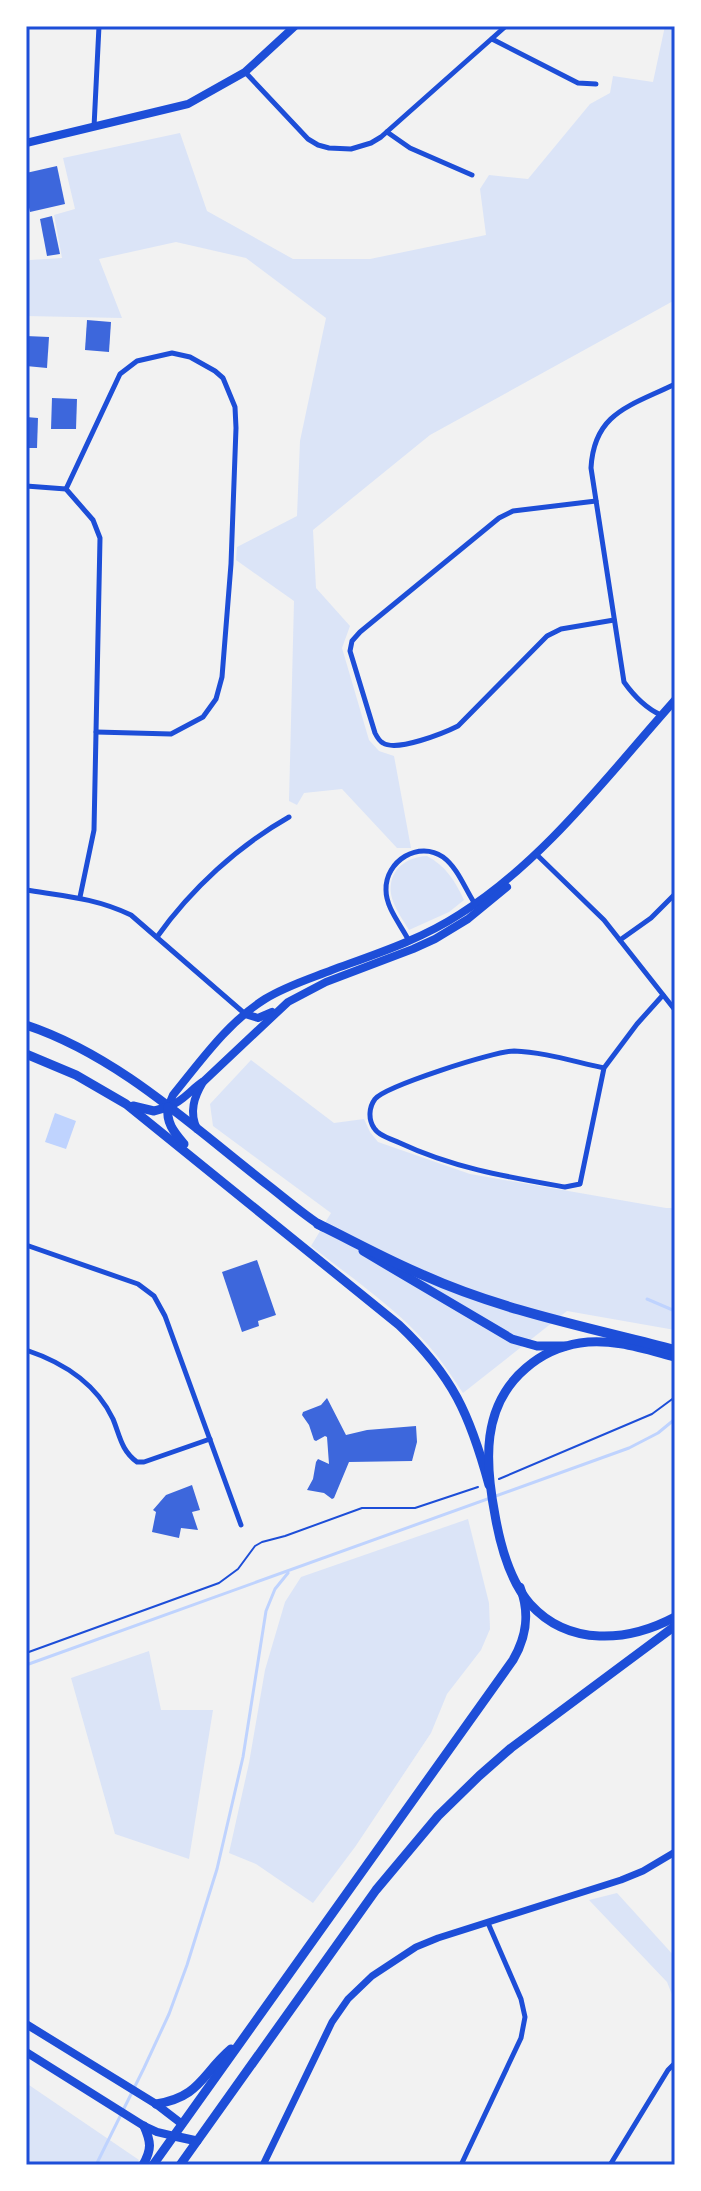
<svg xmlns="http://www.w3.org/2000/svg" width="701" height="2191" viewBox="0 0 701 2191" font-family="Inter,sans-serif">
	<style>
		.green { fill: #dbe4f7 }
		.water { fill: #bfd3fe }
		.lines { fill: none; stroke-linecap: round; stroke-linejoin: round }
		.stream { stroke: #bfd3fe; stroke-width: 3 }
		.building { fill: #3d67dc }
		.path { stroke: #1d4ed8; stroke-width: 2 }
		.minor { stroke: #1d4ed8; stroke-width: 5 }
		.tertiary { stroke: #1d4ed8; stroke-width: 7 }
		.secondary { stroke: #1d4ed8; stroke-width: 8 }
		.primary { stroke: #1d4ed8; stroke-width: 9 }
		.motorway { stroke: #1d4ed8; stroke-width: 10 }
		.neatline { fill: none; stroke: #1d4ed8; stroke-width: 3 }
	</style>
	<rect width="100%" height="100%" fill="#f2f2f2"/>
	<!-- green -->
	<g class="green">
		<path d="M665,26H675V300L430,435L313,530L316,588L350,626L342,648L369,740L379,751L394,756L411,848H397L342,789L304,793L297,805L289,801L294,601L236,560L237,547L297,516L300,441L326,318L246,258L176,242L99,259L122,318L26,316V265L30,260L62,258L54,215L75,209L63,158L180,133L207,211L293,259H370L486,235L480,189L489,175L528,179L590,104L610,93L613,76L653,82Z"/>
		<path d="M427,856C446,866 455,881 464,900L449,912L409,930C403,920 393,906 391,894C388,871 405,857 427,856Z"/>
		<path d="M251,1060L334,1123L364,1119L370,1132L378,1142L470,1174L666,1208H675V1330L567,1311L463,1393C455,1381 447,1369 438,1357C404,1313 354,1280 311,1246L331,1213L213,1126L210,1104Z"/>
		<path d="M468,1519L489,1603L490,1629L481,1650L447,1694L431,1733L355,1847L313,1903L256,1864L229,1853L249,1763L265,1670L285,1602L301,1577Z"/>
		<path d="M149,1651L161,1710H213L189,1859L115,1834L71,1678Z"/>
		<path d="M617,1893L675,1957V2002L667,1982L589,1900Z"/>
		<path d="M26,2083L139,2160L135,2165H26Z"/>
	</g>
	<!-- water -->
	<path class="water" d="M55,1113L76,1121L66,1149L45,1142Z"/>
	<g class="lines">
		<!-- stream -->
		<g class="stream">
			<path d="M647,1299L675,1311"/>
			<path d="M26,1665L629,1448L658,1433L675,1419"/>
			<path d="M96,2165L144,2068L169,2014L187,1965L217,1869L243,1757L266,1611L275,1589L288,1573"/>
		</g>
	</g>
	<!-- building -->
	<g class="building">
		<path d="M57,166L65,204L30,212L26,194V173Z"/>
		<path d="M52,216L60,254L47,256L40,219Z"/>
		<path d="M87,320L111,322L109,352L85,350Z"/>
		<path d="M26,336L49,337L47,368L26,366Z"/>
		<path d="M52,398L77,399L76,429H51Z"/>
		<path d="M26,417L38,418L37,448H26Z"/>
		<path d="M257,1260L276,1315L258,1321L259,1326L242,1332L222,1272Z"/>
		<path d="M327,1398L346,1435L367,1430L416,1426L417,1442L412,1461L349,1462L334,1498L332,1499L324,1493L307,1490L313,1479L316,1462L318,1459L329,1464L327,1437L325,1436L316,1441L314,1440L309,1425L302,1415L303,1412L321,1405Z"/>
		<path d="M192,1485L200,1510L192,1512L198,1530L181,1528L179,1538L152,1532L156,1512L153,1510L166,1495Z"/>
	</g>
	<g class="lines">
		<!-- path -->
		<g class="path">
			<path d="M499,1479L652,1414L675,1397"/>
			<path d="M26,1653L219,1583L238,1569L255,1546L262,1542L285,1536L362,1508H415L478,1487"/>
		</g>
		<!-- minor -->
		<g class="minor">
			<path d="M492,39L578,83L596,84"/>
			<path d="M245,72L308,139L318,145L329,148L351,149L371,143L381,137L506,26"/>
			<path d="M94,127L99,26"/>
			<path d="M387,132L410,148L472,175"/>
			<path d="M26,486L66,489L93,520L100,538L94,830L80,897"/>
			<path d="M66,489L120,374L137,361L172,353L190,357L215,371L223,378L235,407L236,428L231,564L222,677L216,699L203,717L171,734L96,732"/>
			<path d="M596,501L513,511L499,518L360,632L352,641L350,651L375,733C377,737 379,741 383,743C397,752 444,733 458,726L547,636L561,629L614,620"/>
			<path d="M661,715C645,708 634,696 624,682L591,468C594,412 631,406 675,384"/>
			<path d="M536,854L604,920L675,1010"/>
			<path d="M26,890C64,896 96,898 131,915L244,1013"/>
			<path d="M157,937C191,889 238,846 289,817"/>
			<path d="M620,940L651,918L675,894"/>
			<path d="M409,941C401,925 386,908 386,890C385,861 419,840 443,857C458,868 465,889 475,904"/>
			<path d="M604,1068C575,1062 544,1052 514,1051C495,1051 386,1086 375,1099C369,1107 368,1119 374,1128C379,1136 391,1139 400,1143C453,1168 508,1177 565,1187L580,1184L604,1068L637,1024L663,995"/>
			<path d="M26,1245L138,1284L154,1296L165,1316L241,1525"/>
			<path d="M26,1350C62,1362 96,1383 113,1419C120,1436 121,1450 137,1462H144L210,1439"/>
			<path d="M461,2165L521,2038L525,2017L521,1999L488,1923"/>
			<path d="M610,2165L668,2070L675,2063"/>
		</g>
		<!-- tertiary -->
		<path class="tertiary" d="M263,2165L332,2022L348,1999L372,1976L416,1947L438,1938L621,1880L643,1871L675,1852"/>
		<!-- secondary -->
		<g class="secondary">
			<path d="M26,143L188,104L245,72L295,26"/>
			<path d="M245,1014L258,1018L272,1012"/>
			<path d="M168,1107L173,1095C200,1062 228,1022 265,999C286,986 309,979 332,970C376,954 420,940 460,914C544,861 609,774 675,700"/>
			<path d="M168,1107C183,1102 191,1089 204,1081L288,1002L326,982L413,949L435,939L468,919L507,887"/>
			<path d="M197,1129C189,1112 194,1097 203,1082"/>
			<path d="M26,2024L156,2104L182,2124"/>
			<path d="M26,2052L144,2126L157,2132L174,2136"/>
		</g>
		<!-- primary -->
		<g class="primary">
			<path d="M26,1025C119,1056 194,1128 269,1186C287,1200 304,1215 323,1227"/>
			<path d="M26,1054L76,1075L126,1104L399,1325C453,1376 470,1415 489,1485"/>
			<path d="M133,1106L154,1111L168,1107"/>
			<path d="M168,1107C166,1123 174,1132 184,1144"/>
			<path d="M363,1251L512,1339L537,1346H565"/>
			<path d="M675,1357C644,1349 612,1338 580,1343C560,1346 541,1355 526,1368C481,1406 485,1463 495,1515C500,1544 510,1581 530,1604C569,1647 628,1642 675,1617"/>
			<path d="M156,2104C200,2097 201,2075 231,2049"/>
			<path d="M174,2136L197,2141"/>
			<path d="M143,2165C152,2149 151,2142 144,2126"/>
			<path d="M153,2165L513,1660C527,1636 530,1613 520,1587"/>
			<path d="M180,2165L376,1890L438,1816L479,1776L511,1748L675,1626"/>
		</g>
		<!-- motorway -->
		<path class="motorway" d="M318,1224C353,1241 387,1260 423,1275C503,1311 591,1328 675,1350"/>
	</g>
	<!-- border -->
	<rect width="701" height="2191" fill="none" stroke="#ffffff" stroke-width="56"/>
	<rect x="28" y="28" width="645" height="2135" class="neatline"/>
</svg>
